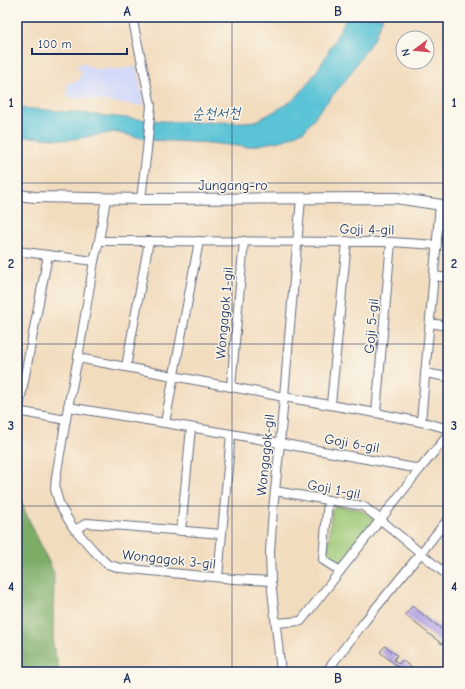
<svg xmlns="http://www.w3.org/2000/svg" width="465" height="689" viewBox="0 0 465 689" font-family="'Comic Neue','Poor Story',sans-serif">
	<style>
		.built { fill: #d2d9f9 }
		.green { fill: #9bc774; stroke: #5b7b69 }
		.forest { fill: #7cac66; stroke: #4c6e62 }
		.water { fill: #5ac3d6; stroke: #3a799a }
		.building { fill: #b1a2e1 }
		.lines { fill: none; stroke-linecap: round; stroke-linejoin: round }
		.minor-casing { stroke: #666c80; stroke-width: 10 }
		.major-casing { stroke: #666c80; stroke-width: 12 }
		.minor { stroke: #fff; stroke-width: 8 }
		.major { stroke: #fff; stroke-width: 10 }
		.grid { fill: none; stroke: #1b2f5e; stroke-width: 1; stroke-opacity: 0.55 }
		.labels { text-anchor: middle; stroke-width: 3; stroke-linejoin: round; paint-order: stroke }
		.street-label { font-size: 14px; fill: #1b2f5e; stroke: #fbf7ec }
		.water-label { font-size: 15px; font-style: italic; fill: #2e5b82; stroke: #fbf7ec }
		.neatline { fill: none; stroke: #1b2f5e; stroke-width: 1.5 }
		.grid-label { font-size: 13px; text-anchor: middle; font-weight: bold; fill: #1b2f5e }
	</style>
	<rect width="100%" height="100%" fill="#fbf7ec"/>
	<filter id="ink" filterUnits="userSpaceOnUse"><feTurbulence type="fractalNoise" baseFrequency=".025" numOctaves="2"/><feDisplacementMap in="SourceGraphic" scale="8" xChannelSelector="R" yChannelSelector="G"/><feConvolveMatrix kernelMatrix="1 2 1 2 8 2 1 2 1" color-interpolation-filters="sRGB"/></filter>
	<filter id="wash" filterUnits="userSpaceOnUse"><feTurbulence type="fractalNoise" baseFrequency=".012" numOctaves="4" result="noise"/><feDisplacementMap in="SourceGraphic" scale="16" xChannelSelector="R" yChannelSelector="G"/><feGaussianBlur stdDeviation="0.9" result="paint"/><feColorMatrix in="noise" values="0 0 0 0 0 0 0 0 0 0 0 0 0 0 0 0 0 1.4 0 .05"/><feComposite in="paint" operator="in"/></filter>
	<g filter="url(#wash)">
		<rect width="100%" height="100%" fill="#f2dcbe"/>
		<!-- built -->
		<path class="built" d="M82,63L95,69H119L136,67L145,106L67,97V83L78,81L82,71L76,67Z"/>
		<!-- green -->
		<path class="green" d="M336,506L361,510L373,519V525L339,567L328,559L327,557L332,510Z"/>
		<!-- forest -->
		<path class="forest" d="M17,488L24,509L54,573L53,646L60,672H17Z"/>
		<!-- water -->
		<path class="water" d="M347,17H383L374,38L345,81L320,110L305,130L284,140L247,147L210,143L151,140L114,132L68,140L31,137L17,136V108C82,111 148,124 213,122C227,122 242,123 256,121C259,120 290,103 293,100C316,79 332,45 347,17Z"/>
		<g id="blocks">
			<!-- building -->
			<g class="building">
				<path d="M447,217H448V241L443,240Z"/>
				<path d="M412,606L447,633L444,637L446,639L442,644L405,615Z"/>
				<path d="M385,646L397,655L394,660L399,664L402,660L412,668L408,672H404L380,652Z"/>
			</g>
		</g>
	</g>
	<g filter="url(#ink)">
		<use href="#blocks" fill-opacity="0" stroke="#666c80" stroke-width="1"/>
		<g class="lines">
			<defs>
				<g id="minor">
					<path d="M132,17L151,105L147,150L141,199"/>
					<path d="M106,198L99,241L94,261L78,358L68,407L56,477L55,489L60,506L72,526L94,551L107,564L120,568L234,579L271,581"/>
					<path d="M99,241L391,242L437,245"/>
					<path d="M17,251L94,261"/>
					<path d="M434,276L448,278"/>
					<path d="M430,323L448,326"/>
					<path d="M78,358L284,397L376,413L431,424L448,429"/>
					<path d="M126,367L149,241"/>
					<path d="M425,373L448,377"/>
					<path d="M231,387L244,241"/>
					<path d="M331,404L347,241"/>
					<path d="M68,407L231,434L420,469"/>
					<path d="M17,411L66,420"/>
					<path d="M18,412L48,255"/>
					<path d="M376,413L391,242"/>
					<path d="M421,422L440,204"/>
					<path d="M165,423L199,241"/>
					<path d="M275,491L363,506L381,520L448,576"/>
					<path d="M328,500L323,560L340,571"/>
					<path d="M75,530L87,523L222,534"/>
					<path d="M181,531L191,428"/>
					<path d="M218,577L231,434"/>
					<path d="M276,623L301,621L420,469L448,435"/>
					<path d="M281,672L271,581L270,552L273,510L280,443L301,198"/>
					<path d="M326,672L365,621L421,553L448,519"/>
				</g>
				<path id="major" d="M17,195L35,197L141,199L396,198L448,206"/>
			</defs>
			<!-- minor casing -->
			<use href="#minor" class="minor-casing"/>
			<!-- major casing -->
			<use href="#major" class="major-casing"/>
			<!-- minor -->
			<use href="#minor" class="minor"/>
			<!-- major -->
			<use href="#major" class="major"/>
		</g>
	</g>
	<!-- grid -->
	<path class="grid" d="M232,17V672M17,183H448M17,344H448M17,506H448"/>
	<g class="labels">
		<!-- street labels -->
		<g class="street-label">
			<text x="233" y="190">Jungang-ro</text>
			<text transform="translate(367 229) rotate(1)" y="5">Goji 4-gil</text>
			<text transform="translate(224 313) rotate(-85)" y="5">Wongagok 1-gil</text>
			<text transform="translate(371 326) rotate(-85)" y="5">Goji 5-gil</text>
			<text transform="translate(352 443) rotate(10)" y="5">Goji 6-gil</text>
			<text transform="translate(265 455) rotate(-84)" y="5">Wongagok-gil</text>
			<text transform="translate(334 489) rotate(11)" y="5">Goji 1-gil</text>
			<text transform="translate(169 559) rotate(6)" y="5">Wongagok 3-gil</text>
		</g>
		<!-- water labels -->
		<g class="water-label">
			<text transform="translate(216 113) rotate(-1)" y="5">순천서천</text>
		</g>
	</g>
	<!-- margin -->
	<rect width="465" height="689" fill="none" stroke="#fbf7ec" stroke-width="44"/>
	<!-- north arrow -->
	<g transform="translate(415 50) rotate(254)"><circle r="19" fill="#fbf7ec" stroke="#a1a7b3"/>
	<path d="M0-3L7 15L0 10L-7 15Z" fill="#d1495b"/>
	<text y="-6" font-size="11" font-weight="bold" text-anchor="middle" fill="#1b2f5e">N</text>
	</g>
	<!-- scale -->
	<path d="M32 48v6h95v-6" fill="none" stroke="#1b2f5e" stroke-width="2"/>
	<text x="38" y="48" font-size="12" fill="#1b2f5e" stroke="#fbf7ec" stroke-width="3" paint-order="stroke">100 m</text>
	<rect x="22" y="22" width="421" height="645" class="neatline"/>
	<g class="grid-label">
		<text x="127" y="16">A</text>
		<text x="338" y="16">B</text>
		<text x="11" y="107">1</text>
		<text x="454" y="107">1</text>
		<text x="11" y="268">2</text>
		<text x="454" y="268">2</text>
		<text x="11" y="430">3</text>
		<text x="454" y="430">3</text>
		<text x="11" y="591">4</text>
		<text x="454" y="591">4</text>
		<text x="127" y="683">A</text>
		<text x="338" y="683">B</text>
	</g>
</svg>
